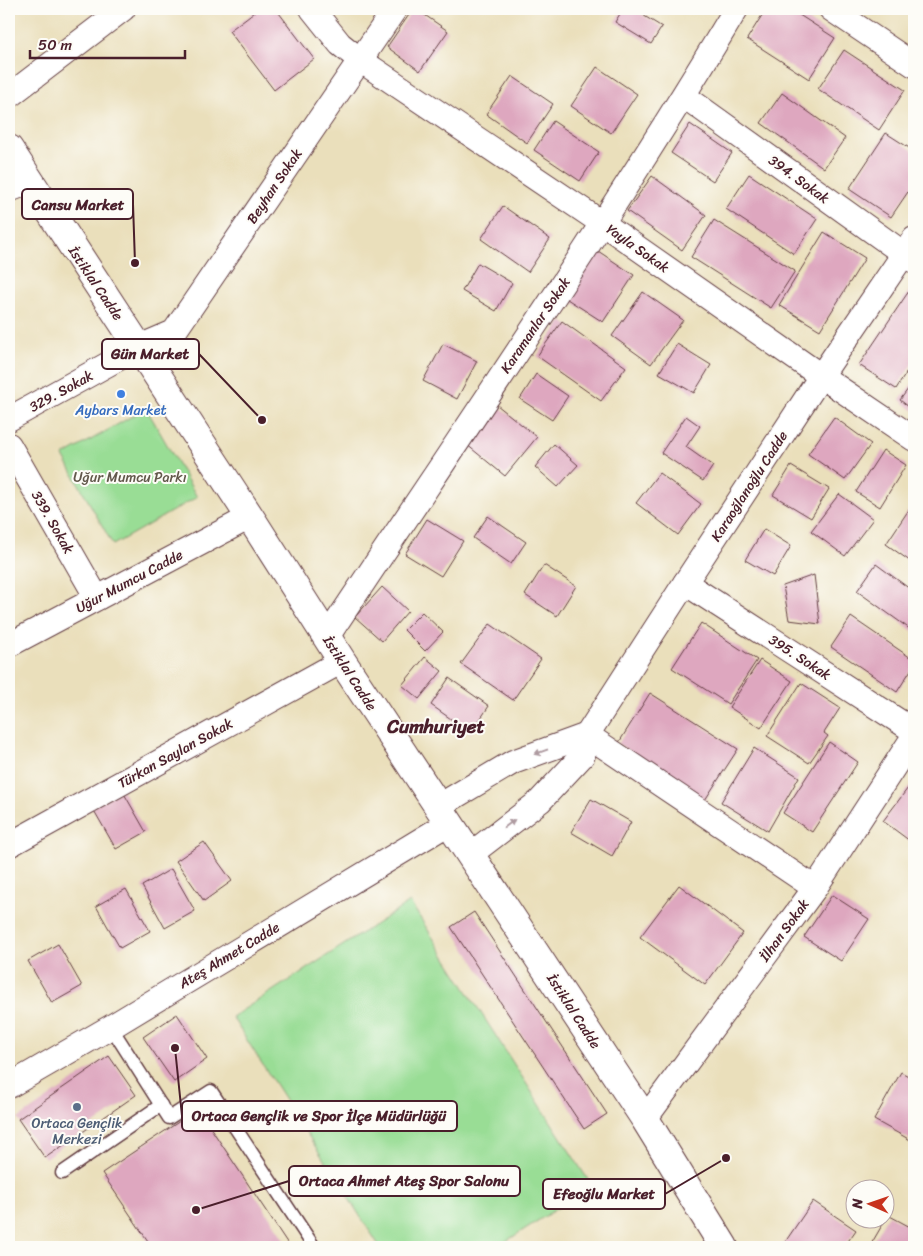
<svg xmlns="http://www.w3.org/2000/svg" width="923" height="1256" viewBox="0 0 923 1256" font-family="Sriracha,sans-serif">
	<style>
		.green { fill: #99dd95; stroke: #727e60 }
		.building { fill: #dea7bf }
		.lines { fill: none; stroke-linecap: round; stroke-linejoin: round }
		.lane-casing { stroke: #623c41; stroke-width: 15 }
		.street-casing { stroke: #623c41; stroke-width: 26 }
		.secondary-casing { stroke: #623c41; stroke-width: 30 }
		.lane { stroke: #fff; stroke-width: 12 }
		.street { stroke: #fff; stroke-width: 24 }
		.secondary { stroke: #fff; stroke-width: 28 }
		.oneway { fill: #ae9aa0 }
		.shop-dot { fill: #3f7fe0; stroke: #fdfcf7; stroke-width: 2 }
		.service-dot { fill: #5c6f8a; stroke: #fdfcf7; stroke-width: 2 }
		.labels { text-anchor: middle; stroke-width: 4; stroke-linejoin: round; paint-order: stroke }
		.street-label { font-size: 14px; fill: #4a1f2b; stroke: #fdfcf7 }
		.shop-label { font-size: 14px; fill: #366cbe; stroke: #fdfcf7 }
		.park-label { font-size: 14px; fill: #62584b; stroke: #fdfcf7 }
		.service-label { font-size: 14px; fill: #4e5e75; stroke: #fdfcf7 }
		.district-label { font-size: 19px; font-weight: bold; fill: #4a1f2b; stroke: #fdfcf7 }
		.leader { fill: none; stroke: #4a1f2b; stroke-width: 2 }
		.callout-dot { fill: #4a1f2b; stroke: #fdfcf7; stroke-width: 2 }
		.callout { fill: #fdfcf7; stroke: #4a1f2b; stroke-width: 2 }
		.callout-label { font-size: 15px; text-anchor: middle; font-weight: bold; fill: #4a1f2b }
	</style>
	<rect width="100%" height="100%" fill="#fdfcf7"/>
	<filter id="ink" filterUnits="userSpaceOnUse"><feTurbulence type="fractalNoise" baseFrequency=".02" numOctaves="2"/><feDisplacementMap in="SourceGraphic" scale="10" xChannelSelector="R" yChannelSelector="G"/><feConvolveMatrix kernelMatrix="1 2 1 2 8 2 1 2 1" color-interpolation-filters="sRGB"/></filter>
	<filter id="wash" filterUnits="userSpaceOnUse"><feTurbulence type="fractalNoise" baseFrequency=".0096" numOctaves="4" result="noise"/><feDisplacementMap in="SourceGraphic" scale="20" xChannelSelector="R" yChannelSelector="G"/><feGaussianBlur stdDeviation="1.12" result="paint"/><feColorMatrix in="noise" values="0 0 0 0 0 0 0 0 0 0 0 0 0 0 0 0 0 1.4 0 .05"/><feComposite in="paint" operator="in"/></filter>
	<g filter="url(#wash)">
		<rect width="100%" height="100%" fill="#eadfbb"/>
		<!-- green -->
		<g class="green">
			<path d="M146,408L197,497L113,545L63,456Z"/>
			<path d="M410,902L592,1186L497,1247H380L232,1017Z"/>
		</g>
		<g id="blocks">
			<!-- building -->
			<g class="building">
				<path d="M258,9H276L314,59L274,90L229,31Z"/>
				<path d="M413,9H416L448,31L420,71L387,47Z"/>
				<path d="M623,9H633L662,27L651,44L615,22Z"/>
				<path d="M766,9H790L835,38L809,79L747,39Z"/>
				<path d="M844,50L905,90L879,130L818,89Z"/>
				<path d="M597,67L637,94L611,133L571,106Z"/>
				<path d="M512,76L553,104L527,143L486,114Z"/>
				<path d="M782,93L845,138L824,168L761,123Z"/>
				<path d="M553,121L599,152L580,181L534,150Z"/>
				<path d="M690,124L732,153L713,181L671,153Z"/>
				<path d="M886,133L914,151V183L891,217L849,189Z"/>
				<path d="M749,174L817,219L794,254L726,209Z"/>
				<path d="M652,176L706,215L682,250L627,211Z"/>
				<path d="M503,206L550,239L528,272L481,239Z"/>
				<path d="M714,220L795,271L771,308L691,257Z"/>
				<path d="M824,232L865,258L820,330L779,305Z"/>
				<path d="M598,251L634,275L603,322L567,299Z"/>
				<path d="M478,263L512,283L496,311L462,291Z"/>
				<path d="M911,288L914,290V361L896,389L859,365Z"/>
				<path d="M643,292L683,320L651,364L612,336Z"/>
				<path d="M562,321L626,367L601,401L537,356Z"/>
				<path d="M443,344L477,361L457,399L423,381Z"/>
				<path d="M677,344L711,365L694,393L659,373Z"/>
				<path d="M536,374L568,396L552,420L520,399Z"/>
				<path d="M914,381V411L900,400Z"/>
				<path d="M497,405L537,437L505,476L466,444Z"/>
				<path d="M686,416L700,426L686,447L713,466L703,481L661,453Z"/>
				<path d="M834,417L871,444L845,480L808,454Z"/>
				<path d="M554,444L578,465L558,487L535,467Z"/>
				<path d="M883,450L906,465L880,507L856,492Z"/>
				<path d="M791,466L829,489L811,518L773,495Z"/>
				<path d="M659,473L701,504L678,535L636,503Z"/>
				<path d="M839,494L873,519L845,556L811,531Z"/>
				<path d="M914,502V564L886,544Z"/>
				<path d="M488,516L526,542L511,564L473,538Z"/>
				<path d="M427,519L463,541L441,576L405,554Z"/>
				<path d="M764,529L791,546L773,576L745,560Z"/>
				<path d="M876,564L914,592V632L857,591Z"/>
				<path d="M544,565L576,586L557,616L525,595Z"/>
				<path d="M814,575L820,624L789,620L783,586Z"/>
				<path d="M382,587L408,611L382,641L355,617Z"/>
				<path d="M422,612L443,632L425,651L404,630Z"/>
				<path d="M851,617L914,660V665L897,692L831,647Z"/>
				<path d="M701,623L757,660L728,704L672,668Z"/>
				<path d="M490,624L541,659L513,700L461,664Z"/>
				<path d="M425,657L442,671L419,699L402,685Z"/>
				<path d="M760,660L792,681L761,728L729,707Z"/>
				<path d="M449,678L489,706L471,733L431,705Z"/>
				<path d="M801,683L840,708L824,733L828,736L809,763L767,736Z"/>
				<path d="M650,693L738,749L705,800L618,744Z"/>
				<path d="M829,742L858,762L812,832L783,813Z"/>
				<path d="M754,748L799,777L768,831L721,802Z"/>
				<path d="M911,784L914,786V844L883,821Z"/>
				<path d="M122,790L146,832L116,849L92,807Z"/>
				<path d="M591,799L631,822L612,856L571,832Z"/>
				<path d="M204,842L232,881L204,901L176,861Z"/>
				<path d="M171,869L195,911L165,928L142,886Z"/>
				<path d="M679,885L743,933L705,985L640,937Z"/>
				<path d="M126,889L150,931L120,948L96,906Z"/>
				<path d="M832,895L869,919L841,961L804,937Z"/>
				<path d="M474,912L607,1114L584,1129L451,927Z"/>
				<path d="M58,944L82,986L52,1003L28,961Z"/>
				<path d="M177,1014L207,1059L174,1082L143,1037Z"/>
				<path d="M109,1056L136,1095L45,1158L18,1119Z"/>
				<path d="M901,1072L914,1079V1142L874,1120Z"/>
				<path d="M198,1109L290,1247H152L102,1173Z"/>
				<path d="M813,1201L856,1230L844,1247H786L783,1245Z"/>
				<path d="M888,1215L914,1229V1241L911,1247L870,1246Z"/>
			</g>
		</g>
	</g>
	<g filter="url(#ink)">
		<use href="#blocks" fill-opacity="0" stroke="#623c41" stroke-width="1"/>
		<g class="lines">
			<defs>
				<g id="lane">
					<path d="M111,1027L169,1118L211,1091L314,1247"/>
					<path d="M62,1173L161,1105"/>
				</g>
				<g id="street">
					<path d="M312,9L340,44L360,60L602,223L821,376L914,439"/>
					<path d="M831,9L914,65"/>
					<path d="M9,96L123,9"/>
					<path d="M684,96L914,261"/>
					<path d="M9,190L29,182"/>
					<path d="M9,419L139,347L174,332L395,9"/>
					<path d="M9,445L97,598"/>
					<path d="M685,583L914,731"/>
					<path d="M327,637C465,429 608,223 736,9"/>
					<path d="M9,645L250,517"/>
					<path d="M587,735L815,888"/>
					<path d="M439,806L513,762L587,735"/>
					<path d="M9,845L342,661"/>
					<path d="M471,854L540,801L583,755L587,735L685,583L821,376L914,239"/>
					<path d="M9,1086L111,1027L449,823"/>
					<path d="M645,1119L815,888L914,736"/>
				</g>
				<path id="secondary" d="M9,149L250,517L342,661L645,1119L724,1247"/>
			</defs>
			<!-- lane casing -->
			<use href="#lane" class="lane-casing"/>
			<!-- street casing -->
			<use href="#street" class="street-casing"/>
			<!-- secondary casing -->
			<use href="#secondary" class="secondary-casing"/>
			<!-- lane -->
			<use href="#lane" class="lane"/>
			<!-- street -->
			<use href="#street" class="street"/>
			<!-- secondary -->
			<use href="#secondary" class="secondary"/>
		</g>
		<!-- one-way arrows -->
		<defs><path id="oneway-solid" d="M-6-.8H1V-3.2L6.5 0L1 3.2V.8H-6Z" transform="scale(1.25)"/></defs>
		<g class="oneway">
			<use href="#oneway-solid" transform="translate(541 752) rotate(160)"/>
			<use href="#oneway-solid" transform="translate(509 824) rotate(-37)"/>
		</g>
	</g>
	<!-- markers -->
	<circle class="shop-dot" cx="121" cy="394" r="5"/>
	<circle class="service-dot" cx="77" cy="1107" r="5"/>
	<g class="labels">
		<!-- street labels -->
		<g class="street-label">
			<text transform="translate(799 179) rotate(36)" y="5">394. Sokak</text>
			<text transform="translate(274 186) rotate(-56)" y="5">Beyhan Sokak</text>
			<text transform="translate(638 248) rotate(35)" y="5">Yayla Sokak</text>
			<text transform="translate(96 283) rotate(56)" y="5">İstiklal Cadde</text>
			<text transform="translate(535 325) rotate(-56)" y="5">Karamanlar Sokak</text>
			<text transform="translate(61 391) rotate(-29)" y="5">329. Sokak</text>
			<text transform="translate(749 486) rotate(-57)" y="5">Karaoğlanoğlu Cadde</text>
			<text transform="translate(53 522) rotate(60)" y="5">339. Sokak</text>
			<text transform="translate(129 581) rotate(-28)" y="5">Uğur Mumcu Cadde</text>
			<text transform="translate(800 657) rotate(33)" y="5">395. Sokak</text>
			<text transform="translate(350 673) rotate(57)" y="5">İstiklal Cadde</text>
			<text transform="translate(175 753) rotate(-29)" y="5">Türkan Saylan Sokak</text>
			<text transform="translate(784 930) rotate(-54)" y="5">İlhan Sokak</text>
			<text transform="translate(229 955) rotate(-31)" y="5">Ateş Ahmet Cadde</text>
			<text transform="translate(574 1011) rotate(57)" y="5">İstiklal Cadde</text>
		</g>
		<!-- shop labels -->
		<g class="shop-label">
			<text x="121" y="415">Aybars Market</text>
		</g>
		<!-- park labels -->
		<g class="park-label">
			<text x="130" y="482">Uğur Mumcu Parkı</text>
		</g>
		<!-- service labels -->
		<g class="service-label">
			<text x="77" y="1128">Ortaca Gençlik<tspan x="77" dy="16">Merkezi</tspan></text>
		</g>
		<!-- district labels -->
		<g class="district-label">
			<text x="436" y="733">Cumhuriyet</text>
		</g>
	</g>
	<!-- callouts -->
	<path class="leader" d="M135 263L133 204M262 420L199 354M175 1048L182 1116M196 1210L289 1181M726 1158L665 1194"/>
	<g class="callout-dot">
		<circle cx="135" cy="263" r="5"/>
		<circle cx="262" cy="420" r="5"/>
		<circle cx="175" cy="1048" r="5"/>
		<circle cx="196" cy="1210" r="5"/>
		<circle cx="726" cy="1158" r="5"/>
	</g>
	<g class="callout">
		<rect x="22" y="189" width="111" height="30" rx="5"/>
		<rect x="102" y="339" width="97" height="30" rx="5"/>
		<rect x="182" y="1101" width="275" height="30" rx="5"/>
		<rect x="289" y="1166" width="231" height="30" rx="5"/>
		<rect x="543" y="1179" width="122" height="30" rx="5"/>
	</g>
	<g class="callout-label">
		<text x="78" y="210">Cansu Market</text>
		<text x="150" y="359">Gün Market</text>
		<text x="319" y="1121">Ortaca Gençlik ve Spor İlçe Müdürlüğü</text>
		<text x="404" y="1186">Ortaca Ahmet Ateş Spor Salonu</text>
		<text x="604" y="1199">Efeoğlu Market</text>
	</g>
	<!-- margin -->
	<rect width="923" height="1256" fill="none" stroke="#fdfcf7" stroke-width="30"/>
	<!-- north arrow -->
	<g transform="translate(870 1204) rotate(272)"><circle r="24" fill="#fdfcf7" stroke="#b5a4a5"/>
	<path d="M0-4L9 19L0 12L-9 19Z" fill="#c8321e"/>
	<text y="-8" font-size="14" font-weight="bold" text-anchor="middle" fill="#4a1f2b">N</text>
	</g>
	<!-- scale -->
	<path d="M30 50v8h155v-8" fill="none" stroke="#4a1f2b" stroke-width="2.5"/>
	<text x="38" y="50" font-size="15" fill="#4a1f2b" stroke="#fdfcf7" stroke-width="4" paint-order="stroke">50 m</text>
</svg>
